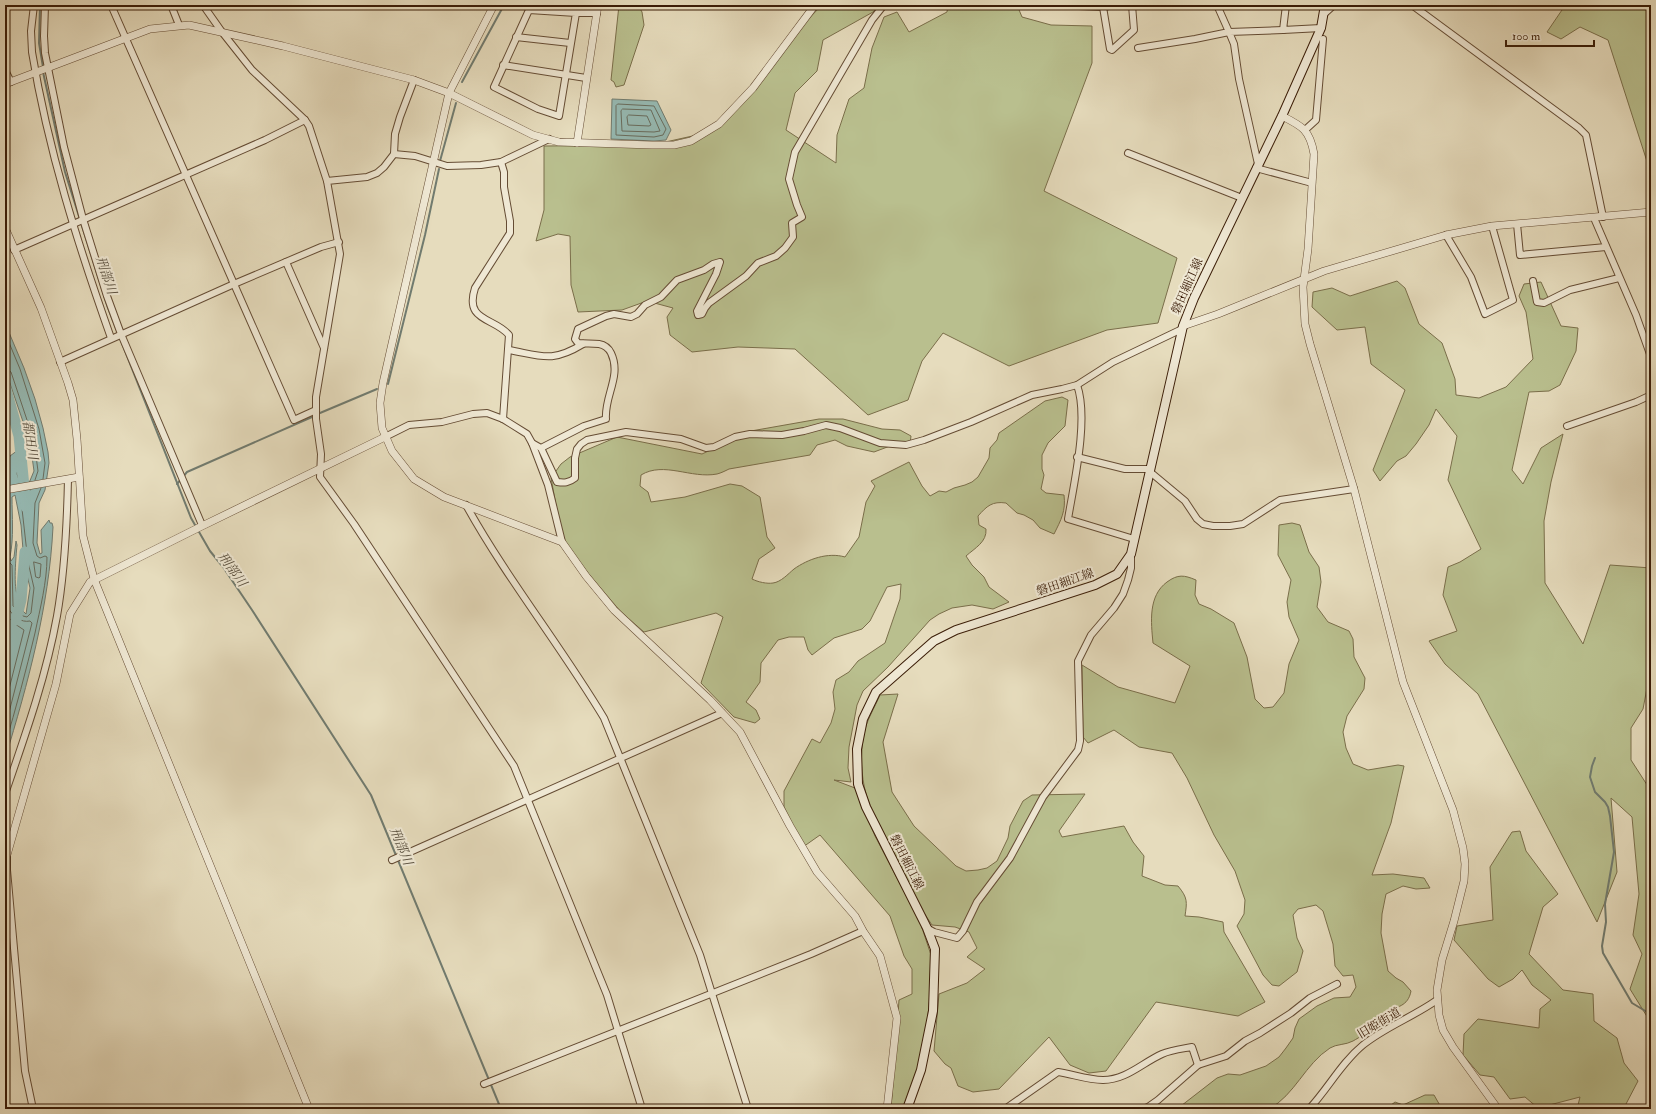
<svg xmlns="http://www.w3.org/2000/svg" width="1656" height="1114" viewBox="0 0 1656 1114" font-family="'IM FELL Double Pica','Noto Serif JP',serif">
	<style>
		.green { fill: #b9bf8e; stroke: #7a6e4a }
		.water { fill: #96bbb5; stroke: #717b6f; fill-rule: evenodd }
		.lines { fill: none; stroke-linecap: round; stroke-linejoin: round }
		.shore { stroke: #686c5e; stroke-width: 1 }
		.stream { stroke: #717b6f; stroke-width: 2 }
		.river { stroke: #96bbb5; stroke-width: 11 }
		.minor-casing { stroke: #654c34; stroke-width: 8 }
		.tertiary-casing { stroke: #654c34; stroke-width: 8 }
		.secondary-casing { stroke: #3a1c07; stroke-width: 10 }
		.minor { stroke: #efe8d4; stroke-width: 6 }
		.tertiary { stroke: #efe8d4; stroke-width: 7 }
		.secondary { stroke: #efe8d4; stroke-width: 8 }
		.labels { text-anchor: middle; stroke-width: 4; stroke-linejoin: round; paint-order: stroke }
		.street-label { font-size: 12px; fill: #3a1c07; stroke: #efe8d4 }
		.water-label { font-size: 13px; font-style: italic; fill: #564c3b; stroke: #efe8d4 }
	</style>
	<rect width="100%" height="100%" fill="#e6dcbd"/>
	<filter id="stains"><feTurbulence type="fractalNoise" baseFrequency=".005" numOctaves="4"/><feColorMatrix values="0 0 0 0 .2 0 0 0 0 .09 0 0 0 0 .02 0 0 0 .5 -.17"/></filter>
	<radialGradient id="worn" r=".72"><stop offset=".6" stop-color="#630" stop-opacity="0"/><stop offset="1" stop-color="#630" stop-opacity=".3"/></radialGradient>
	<!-- green -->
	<g class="green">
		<path d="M619,5H638L642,12L644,25L624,85L616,87L614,82L611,80Z"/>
		<path d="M822,5H880L873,12L823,40L817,71L795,93L786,130L836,163L837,135L849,99L864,88L872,48L884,17L897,12L909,32L947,12L948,5H1017L1022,17L1051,25L1092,26V63L1044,191L1177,258L1158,323L1107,330L1009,366L943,333L922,361L908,400L868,415L795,349L738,347L692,352L670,335L667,317L673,308L647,301L622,310L578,312L571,285L570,236L558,234L536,241L544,210V146L652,145L706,133L743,99L786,42Z"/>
		<path d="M1563,5H1628L1651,11V174L1608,40L1580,27L1561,39L1547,32L1564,7Z"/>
		<path d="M1397,281L1405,288L1419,324L1442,343L1455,379L1456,395L1479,398L1506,387L1533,359L1526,312L1519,296L1524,284L1541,282L1561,326L1578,328L1576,351L1560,385L1549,391L1529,392L1512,470L1523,484L1541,448L1563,434L1551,482L1544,521L1545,583L1583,644L1610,565L1651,568V667L1643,709L1631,728V760L1651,791V1023L1630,989L1642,954L1633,935L1639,894L1632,817L1611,798L1617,872L1597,922L1478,694L1445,664L1429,641L1457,631L1443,595L1448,567L1460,562L1481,549L1448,480L1457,436L1436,409L1429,425L1416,444L1406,456L1397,461L1380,481L1373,470L1405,390L1371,364L1365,327L1337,330L1312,307L1313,292L1332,288L1350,296Z"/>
		<path d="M1062,397L1068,400L1065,426L1048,443L1042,455V469L1044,475L1041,489L1046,493L1064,495C1066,511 1061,520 1054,534L1040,528L1033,520L1024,515L1017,513L1006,503C992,501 987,506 978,516L979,525L986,529C987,542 975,548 966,556L972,565L984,577L989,587L1009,602L993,609L972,605L952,608L939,614L930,620L888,667L863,691L857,705L849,747L848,768L851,782L834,780L855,788L875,836L920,922L934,964L922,1064L904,1109H891L899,1000L912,994V969L904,956L890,916L820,835L803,847L784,807V791L812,739L820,743L831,723L835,709L833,692L836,680L849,672L858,661L885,643L900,599L901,584L887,587L870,621L862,629L834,638L812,655L808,650L804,637H789L778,640L761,663L760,682L746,702L756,710L760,719L755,723L734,717L701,683L723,617L716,613L644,632L621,612L588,573L562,538L551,478L561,464L570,457L617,437L702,454L751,431L819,419H843L882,429L900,430L911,436L910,444L890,446L874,452L847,446L835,440L817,445L810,455L729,469C725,471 721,473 717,474C691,479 664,461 641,475L640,486L648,492L651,502L685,497L730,484L742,486L760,497L767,537L775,548L759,559L752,579C758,582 767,584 773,583C781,582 788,574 794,569C808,559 828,552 845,557L859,537L866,502L875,486L871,481L909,462L922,486L930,496L939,491L946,492L954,488L965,485L972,482L978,477L989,458L990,448L997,440L999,433L1045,401Z"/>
		<path d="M1292,523L1300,525L1309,552L1319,567L1321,582L1317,607L1328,622L1349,631L1353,639L1354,657L1365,678L1364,689L1347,716L1343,732L1346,748L1353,764L1368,770L1398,765L1404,766L1391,823L1372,875L1393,874L1424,878L1430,888L1416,889L1403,886L1386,894L1382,914L1381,933L1388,971L1396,978L1403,982L1411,991C1408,1007 1397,1006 1385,1013C1381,1016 1379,1021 1375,1025C1370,1031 1360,1037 1353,1041C1346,1045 1336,1044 1330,1048C1305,1064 1295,1095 1269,1109H1177L1217,1078L1228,1074L1240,1075L1266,1066L1279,1057L1286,1048L1293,1038L1295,1028L1299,1019L1317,1006L1334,998L1350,997L1356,987L1353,975L1343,976L1335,966L1333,944L1323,911L1316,905L1298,909L1293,915L1297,938L1303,951L1297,972L1279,986L1272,985L1263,975L1237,926L1244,914L1245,900L1235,871L1214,835L1187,778L1172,753L1139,747L1114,730L1088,743L1083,737L1082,665L1118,687L1175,703L1190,666L1153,643C1151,622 1148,596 1167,582C1178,574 1184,575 1196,580L1195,595L1199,604L1211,609L1234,623L1247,657L1255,699L1264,708L1273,707L1284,693L1289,664L1299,640L1289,617L1287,602L1291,580L1278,555L1279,525Z"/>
		<path d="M898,694L883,742L892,792L914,826L956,866L966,871L978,870L987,868L997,861L1008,838L1010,826L1023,801L1032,795L1085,794L1059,831L1062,837L1124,826L1133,842L1144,856L1142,876L1165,885L1178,886C1188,898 1187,902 1185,916L1199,917L1223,922L1224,932L1265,1002L1238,1016L1156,1002L1106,1071L1089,1073L1070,1065L1049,1037L999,1089L973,1092L958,1086L951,1068L945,1064L934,1051L939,994L967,983L985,969L967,957L977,948L969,932L955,927L932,925L924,913L921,910C903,874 878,832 866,794C861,775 860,754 864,734C866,721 875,707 880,695Z"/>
		<path d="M1520,831L1526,851L1558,894L1543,907L1529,954L1563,990L1593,994L1594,1021L1617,1038L1624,1063L1638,1081L1626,1104L1627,1109H1577L1580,1097L1538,1108L1525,1097L1510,1099L1494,1077L1480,1075L1463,1055L1464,1034L1478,1019L1539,1028L1540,1009L1551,1000L1532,985L1522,970L1513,979L1499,987L1488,979L1454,940L1457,926L1493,920L1490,867L1512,832Z"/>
		<path d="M1425,1095H1434L1442,1109H1386L1395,1102L1403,1105Z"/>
	</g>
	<!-- water -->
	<g class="water">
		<path d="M612,99L657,101L671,130L666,140L654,141L611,139Z"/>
		<path d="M5,323L24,368L35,399L43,428L48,452L49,463L45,490L39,503L37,543L40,554L42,553L41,530L49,520L50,523H52L53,527C49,607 28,683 5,759V640L7,613L5,561L8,526L5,467L10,456L18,450L19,464L17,474L24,495L34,471L30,442L5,369ZM15,495L21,525L24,562L30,588L26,614L16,604L18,597C13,588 16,556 17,545L16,541L14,557L11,561L10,557C14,537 12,517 12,497Z"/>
	</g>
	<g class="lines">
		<!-- shore -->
		<g class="shore">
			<path d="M618,104L654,106L666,129L663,135L654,137L616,135V106Z"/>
			<path d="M623,109L651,110L660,131L654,132L622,131L621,111Z"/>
			<path d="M629,115L647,116L651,125L649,126L628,125L627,117Z"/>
			<path d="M5,333L20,369L39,429L45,463L43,479"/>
			<path d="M5,369L8,370L11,372L34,441L38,471L35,480"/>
			<path d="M5,546L7,547V560L12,565L13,606L23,616L27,617L31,613L34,588L28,562L21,500L27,496L30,490"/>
			<path d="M34,562L41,564L40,577L39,578L36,577Z"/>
			<path d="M5,566L7,568L8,608C13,616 21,623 30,621L32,623L5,728"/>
			<path d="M5,614L15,624L24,630L5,705"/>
			<path d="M5,745C16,708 26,671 35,633C40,609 47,582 47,557L45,556L40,558L37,556L33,543L35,503L41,488"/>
		</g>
		<!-- stream -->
		<g class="stream">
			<path d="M40,5L39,43L43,67"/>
			<path d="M43,72L65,172L108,308L191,518L210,551L223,567L252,610L371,795L501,1109"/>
			<path d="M462,82L504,5"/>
			<path d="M440,161L456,103"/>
			<path d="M388,384L425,235L439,169"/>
			<path d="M320,413L377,389"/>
			<path d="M177,484L187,472L312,417"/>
			<path d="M1595,758L1592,766L1590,777L1595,792L1605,802L1608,807L1610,816L1614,852L1605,904L1606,922L1602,946L1603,953L1632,1003L1647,1012L1651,1018"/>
		</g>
		<!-- river -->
		<g class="river">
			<path d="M5,386L19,436L26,507"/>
			<path d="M16,620L21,600L25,552"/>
		</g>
		<defs>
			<g id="minor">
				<path d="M34,5L31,31L32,52C48,150 78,245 111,338"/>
				<path d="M45,5L44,36L45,53L64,147L83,219L107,296L121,334L202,525"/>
				<path d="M111,5L294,420L316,410"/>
				<path d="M171,5L179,25"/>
				<path d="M203,5L222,32L252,70L305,120L309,126L327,181"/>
				<path d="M1054,5L1103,7L1115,5"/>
				<path d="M1286,5L1283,30L1321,28"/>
				<path d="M1412,5L1560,114L1579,128L1586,135L1603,217"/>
				<path d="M1103,7L1110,49L1112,50L1134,30L1132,5"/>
				<path d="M576,13L559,116L538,109L494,87L529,10L576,13H597"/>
				<path d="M1324,14L1334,5"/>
				<path d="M516,37L570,43"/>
				<path d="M1138,48L1195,39L1229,32L1217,5"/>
				<path d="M503,65L586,78"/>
				<path d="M5,70L11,82"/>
				<path d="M414,80L400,117L395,134L394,154L384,167L377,173L367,177L327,181L340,254L316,397V419L321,454L320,477L354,524L514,766L607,995L642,1109"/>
				<path d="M1305,130L1316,120L1323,39"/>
				<path d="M1128,153L1242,198"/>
				<path d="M394,154L415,156L447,166L481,165L501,162L549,139"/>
				<path d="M501,162L504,172V187L510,221V233L475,288C464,322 494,317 509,335L503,419"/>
				<path d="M1258,164L1239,79L1234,44L1229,32L1283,30"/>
				<path d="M1256,168L1312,183"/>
				<path d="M1594,218L1636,315L1651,357"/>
				<path d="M1517,224L1520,255L1606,247"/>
				<path d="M1446,235L1471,277L1485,314L1513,300L1492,226"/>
				<path d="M14,250L265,140L305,120"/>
				<path d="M286,262L324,348"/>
				<path d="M1533,281L1537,302L1544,303L1570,290L1619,278"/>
				<path d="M509,350C542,356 552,363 583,344"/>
				<path d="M60,362L234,284L321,247L339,242"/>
				<path d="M1077,385C1089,418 1074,483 1068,519L1134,539"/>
				<path d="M1567,426L1636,402L1651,395"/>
				<path d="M385,437L409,425L442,422L473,414L487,413L503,419L527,434L532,443L548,485L562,542"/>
				<path d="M532,443L541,448L584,426L606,419C604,396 622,376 611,353C609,349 605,345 599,344C592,343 585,344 578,343L575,339L578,329L606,316L614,314L631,317L637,314L645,305L661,297L677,280L704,270L713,264L720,262L716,274L697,311L698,315L702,314L705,308L709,303L746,276L758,263L776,256L785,248L793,237L792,223L802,217L797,205L789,179L795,152L872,20L884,5"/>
				<path d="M541,448L557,482C564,483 569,483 575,478V458L577,449L581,444L587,440L626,432L681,439L706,448L714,447L735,437L750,434L782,435L804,431L826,425L840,428L880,443L906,445L924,440L971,422L1032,395L1062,389L1077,385L1113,362L1182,329"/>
				<path d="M1077,457L1125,469H1149"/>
				<path d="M1149,471L1185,501L1197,519L1203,524L1213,526H1230L1243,524L1280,500L1354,489"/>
				<path d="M466,505C507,579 561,646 604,718L700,955L748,1109"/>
				<path d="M5,794C25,736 46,677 57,616C65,571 67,525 68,479"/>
				<path d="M7,855V870L25,1071L33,1109"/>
				<path d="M392,860L722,713"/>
				<path d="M927,928L934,932L957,938L963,931L977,902L1010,858L1043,797L1078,750L1080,741L1078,661L1091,635L1114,608L1123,594L1128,580L1131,568V554"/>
				<path d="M484,1084L811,954L863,931"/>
				<path d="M1005,1109L1058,1072C1072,1074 1088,1080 1103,1080C1126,1080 1142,1063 1162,1054C1171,1050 1181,1049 1192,1047L1198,1065"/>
				<path d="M1142,1109L1148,1107L1158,1100L1198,1065L1226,1056L1245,1041L1260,1033L1291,1013L1310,998L1337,984"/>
				<path d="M1309,1109C1328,1089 1341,1063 1363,1045C1385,1027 1413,1017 1437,1000"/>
			</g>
			<g id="tertiary">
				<path d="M494,5L449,93L383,383L380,403L382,428L392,451L414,479L444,497L562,542L586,576L614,610L710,700L740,732L790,826L817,872L855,916L863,931L880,956L897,1018L887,1109"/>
				<path d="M5,84L150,29L189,25L283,46L414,80L449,93L533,135L559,142L652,145H674L691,141L719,124L753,88L815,5"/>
				<path d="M1282,116C1302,126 1310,130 1314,154L1308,249L1303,287L1305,324L1310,344L1354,489L1403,682L1453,810L1463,848L1465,864L1464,881L1454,921L1442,960L1437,990L1439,1015L1443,1030L1453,1047L1498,1109"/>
				<path d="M577,143L598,5"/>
				<path d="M5,228L41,308L68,383L73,400L77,439L83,536L94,579L309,1109"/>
				<path d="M1183,326L1218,314L1324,271L1446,235L1492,226L1651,212"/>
				<path d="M5,490L79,477"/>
				<path d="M7,855L56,684L70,614L90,582L200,527L385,437"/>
			</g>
			<path id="secondary" d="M907,1109L921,1070L933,1011L935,949L927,928L866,807L858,784L857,749L863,719L876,692L934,641L956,630L1095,585L1117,574L1131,554L1183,326L1194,298L1282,116L1321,28L1325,5"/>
		</defs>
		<!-- minor casing -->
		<use href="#minor" class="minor-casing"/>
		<!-- tertiary casing -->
		<use href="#tertiary" class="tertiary-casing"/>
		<!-- secondary casing -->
		<use href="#secondary" class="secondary-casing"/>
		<!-- minor -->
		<use href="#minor" class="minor"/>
		<!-- tertiary -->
		<use href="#tertiary" class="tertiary"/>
		<!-- secondary -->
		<use href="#secondary" class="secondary"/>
	</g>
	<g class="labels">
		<!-- street labels -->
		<g class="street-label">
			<text transform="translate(1187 286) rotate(-66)" y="4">磐田細江線</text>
			<text transform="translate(1065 582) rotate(-19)" y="4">磐田細江線</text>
			<text transform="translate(907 862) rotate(63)" y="4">磐田細江線</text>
			<text transform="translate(1379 1023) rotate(-31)" y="4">旧姫街道</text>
		</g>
		<!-- water labels -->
		<g class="water-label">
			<text transform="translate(107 275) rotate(72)" y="5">刑部川</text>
			<text transform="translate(31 440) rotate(81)" y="5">都田川</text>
			<text transform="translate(233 569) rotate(54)" y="5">刑部川</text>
			<text transform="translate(402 846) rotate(68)" y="5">刑部川</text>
		</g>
	</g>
	<!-- margin -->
	<rect width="1656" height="1114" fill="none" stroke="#e6dcbd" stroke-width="20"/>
	<rect x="6" y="6" width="1644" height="1102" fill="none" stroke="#3a1c07" stroke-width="2"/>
	<rect x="10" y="10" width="1636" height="1094" fill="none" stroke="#3a1c07"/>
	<!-- scale -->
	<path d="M1506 40v6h88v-6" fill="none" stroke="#3a1c07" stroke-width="2"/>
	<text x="1512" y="40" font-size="12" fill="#3a1c07" stroke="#efe8d4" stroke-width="3" paint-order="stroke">100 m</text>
	<rect width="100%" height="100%" filter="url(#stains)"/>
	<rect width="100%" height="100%" fill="url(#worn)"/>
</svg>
